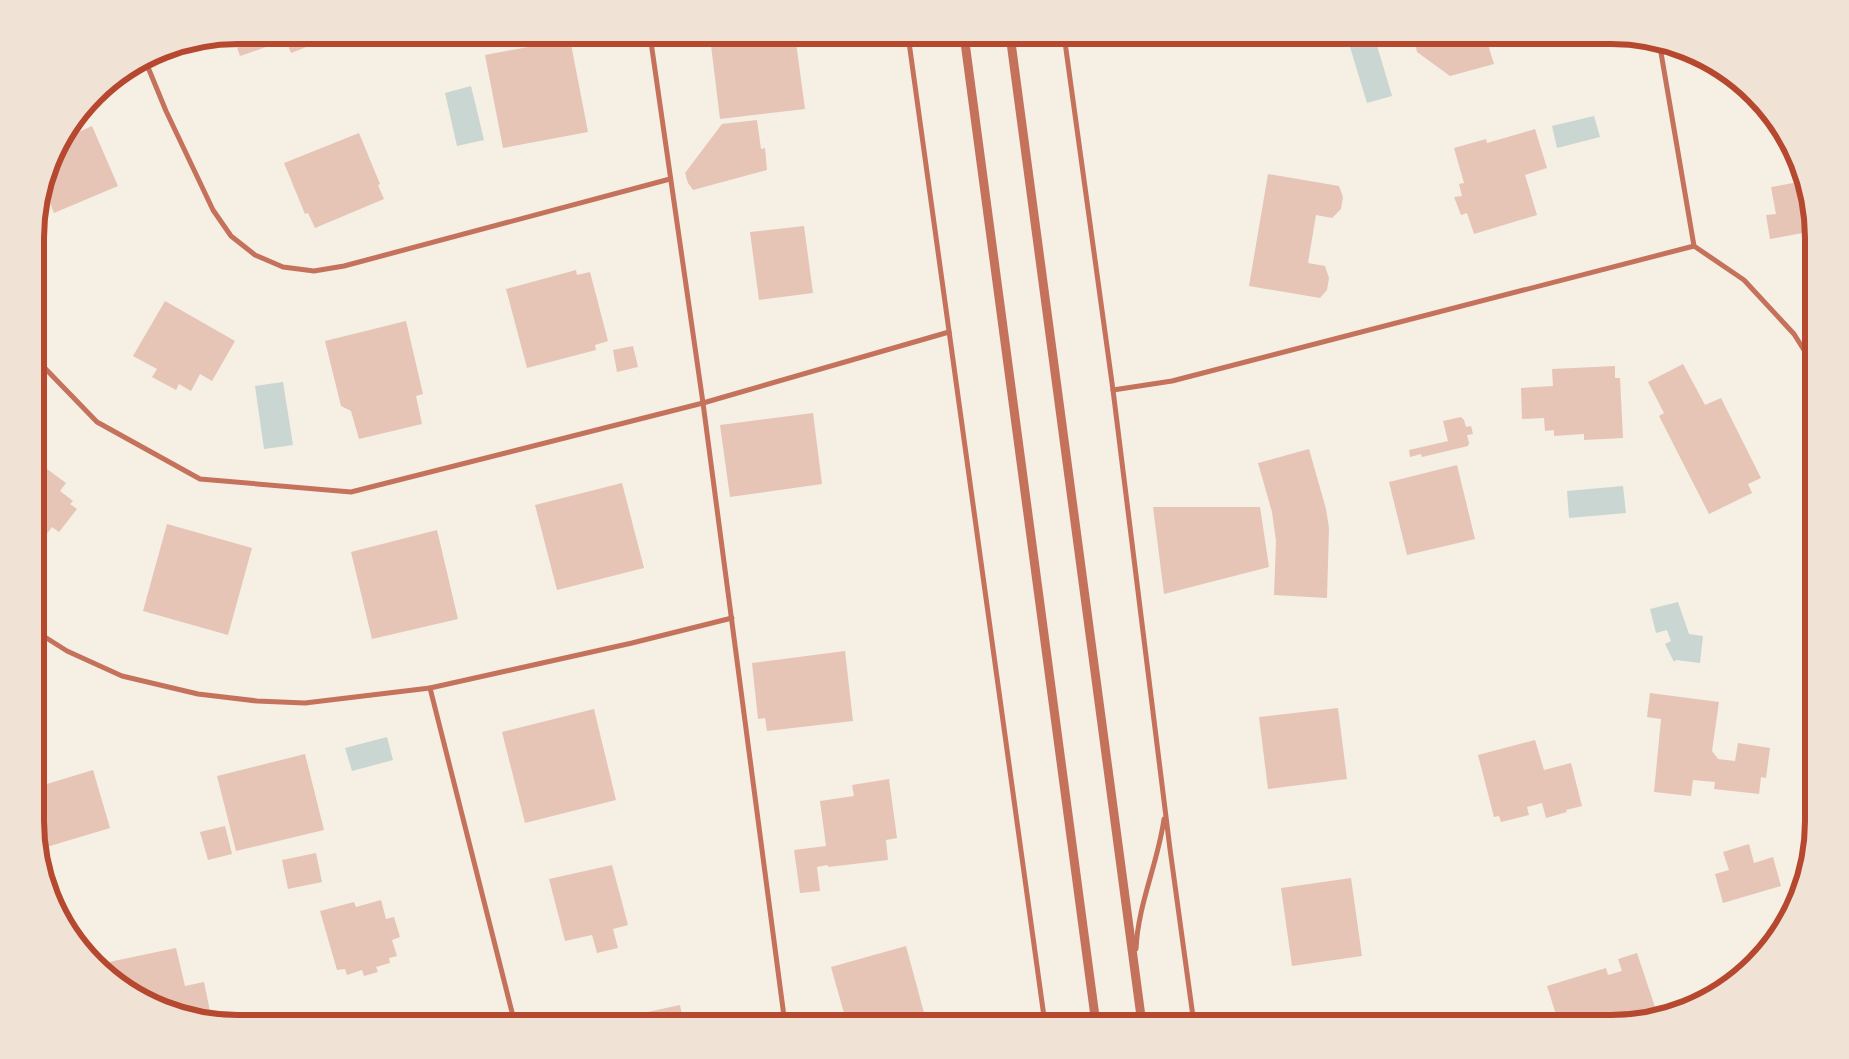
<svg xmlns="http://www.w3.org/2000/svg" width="1849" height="1059" viewBox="0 0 1849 1059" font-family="Karla,sans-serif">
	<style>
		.water { fill: #c9d6d2 }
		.building { fill: #e6c5b7 }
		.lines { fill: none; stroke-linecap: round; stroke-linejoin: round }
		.minor { stroke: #c5725c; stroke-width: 5 }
		.tertiary { stroke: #c5725c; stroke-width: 9 }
		.rim { fill: none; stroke: #b5482f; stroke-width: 6 }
	</style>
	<rect width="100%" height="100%" fill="#f6efe4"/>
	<!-- water -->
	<g class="water">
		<path d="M1375,39L1392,96L1367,103L1350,47Z"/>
		<path d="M471,86L484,140L457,146L445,93Z"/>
		<path d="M1594,116L1600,137L1557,148L1552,126Z"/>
		<path d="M283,382L293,445L264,449L255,386Z"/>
		<path d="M1623,486L1626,513L1569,518L1567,491Z"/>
		<path d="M1678,602L1689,634L1703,636L1700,663L1676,660L1674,662L1665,644L1671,641L1667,630L1656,633L1650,609Z"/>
		<path d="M387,737L393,760L352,771L345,748Z"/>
	</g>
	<!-- building -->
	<g class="building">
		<path d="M238,35H319L307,39L309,46L291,53L286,40L240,56L233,36Z"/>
		<path d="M729,35H795L805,109L720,119L710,37Z"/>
		<path d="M1413,35H1485L1494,64L1450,76L1417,52Z"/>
		<path d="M570,39L588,132L503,148L485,55Z"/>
		<path d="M1754,102L1757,104L1768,114L1758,117Z"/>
		<path d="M757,120L761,149L765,148L767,170L693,190L688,183L685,173L722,124Z"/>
		<path d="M92,126L118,186L54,213L44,188L56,148L63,139Z"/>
		<path d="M1535,129L1547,168L1525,175L1537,215L1474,234L1467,213L1461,215L1454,197L1462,196L1459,184L1464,183L1454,148L1486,139L1487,143Z"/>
		<path d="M359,133L380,184L378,185L384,199L315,228L308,213L305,214L284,163Z"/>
		<path d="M1268,174L1339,186L1343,197L1341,209L1332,218L1316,215L1308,263L1325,266L1329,278L1327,290L1320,298L1249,286Z"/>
		<path d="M1805,181L1814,231L1770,239L1766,215L1776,214L1771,187Z"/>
		<path d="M804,226L813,293L759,300L750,232Z"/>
		<path d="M576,270L577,275L590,272L608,341L595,345L596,350L527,368L506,289Z"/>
		<path d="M165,301L235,341L212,381L200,374L191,391L179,384L176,390L152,377L157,369L133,356Z"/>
		<path d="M406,321L423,394L416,396L422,424L359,439L351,411L341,406L325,341Z"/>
		<path d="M633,346L638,367L617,372L613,350Z"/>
		<path d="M1683,364L1705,405L1721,398L1761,478L1748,484L1752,493L1709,514L1659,416L1664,413L1648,382Z"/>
		<path d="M1615,366V378H1620L1623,438L1584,440V434L1554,436V430L1545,431L1544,418L1522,419L1521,388L1553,386L1552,369Z"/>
		<path d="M813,413L822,484L730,497L720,425Z"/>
		<path d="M1461,417L1464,420L1466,427L1471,426L1473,434L1467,435L1469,443L1468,446L1422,457L1421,454L1410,457L1409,450L1448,441L1443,421Z"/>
		<path d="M1309,449L1326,509L1329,528L1327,598L1274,595L1276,541L1272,512L1258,463Z"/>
		<path d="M1457,465L1475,539L1407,555L1389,482Z"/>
		<path d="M47,469L66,483L60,491L73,501L70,504L77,509L59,532L52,527L38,545L37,471L43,476Z"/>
		<path d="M622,483L644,568L557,590L535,505Z"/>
		<path d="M1153,507H1260L1269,567L1164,594Z"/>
		<path d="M167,524L252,548L228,635L143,611Z"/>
		<path d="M437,530L458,619L372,639L351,552Z"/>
		<path d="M845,651L853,721L767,731L765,718L758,719L752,663Z"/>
		<path d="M1650,693L1719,702L1712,751L1718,759L1735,761L1738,743L1770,748L1766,778L1761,777L1759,794L1714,789L1715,782L1693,780L1691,796L1654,792L1661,719L1647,717Z"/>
		<path d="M1338,708L1347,779L1268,789L1259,717Z"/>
		<path d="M594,709L616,800L525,823L502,732Z"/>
		<path d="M1535,740L1544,770L1571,763L1582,806L1566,810L1567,812L1546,818L1542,803L1527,807L1529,815L1501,822L1499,816L1494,817L1478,755Z"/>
		<path d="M305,754L324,830L236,851L217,776Z"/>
		<path d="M93,770L110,828L40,849L37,839V787Z"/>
		<path d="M889,779L897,838L886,840L888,860L828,867V865L817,867L820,891L800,893L794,850L826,846L820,801L854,796L852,785Z"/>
		<path d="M225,826L232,854L208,860L200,832Z"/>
		<path d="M1749,844L1754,863L1773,857L1781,886L1723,903L1715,874L1729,870L1723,852Z"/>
		<path d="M316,853L322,882L288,889L282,860Z"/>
		<path d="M612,865L628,925L613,929L618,948L597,953L592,935L565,941L549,879Z"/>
		<path d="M1351,878L1362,956L1292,966L1281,888Z"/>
		<path d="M381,900L386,919L394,917L400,937L392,940L397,956L389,958L390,963L376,967L378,972L364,976L362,970L347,975L345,969L337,970L320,911L354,902L356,907Z"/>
		<path d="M906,946L927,1024H847L831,967Z"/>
		<path d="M176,948L185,986L204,982L212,1021L186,1017L137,997L112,974L109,962Z"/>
		<path d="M1637,953L1655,1007L1651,1008L1654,1018L1624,1024H1618L1616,1018L1599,1024H1559L1547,986L1606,968L1608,975L1622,971L1618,959Z"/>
		<path d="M680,1005L684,1024H611L610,1020Z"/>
	</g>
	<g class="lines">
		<!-- minor -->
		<g class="minor">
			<path d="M650,35L703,403L785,1024"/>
			<path d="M908,35L1045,1024"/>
			<path d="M1064,35L1113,390L1170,849L1194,1024"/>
			<path d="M145,60L166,111L213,210L231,236L255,255L283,267L314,271L344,266L670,179"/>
			<path d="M1694,246L1744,280L1794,334L1814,366"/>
			<path d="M37,360L97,422L200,479L351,492L703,403L949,332"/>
			<path d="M1113,390L1172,381L1694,246L1659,41"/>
			<path d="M37,632L67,651L122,676L198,694L257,701L305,703L430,688L632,643L732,618"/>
			<path d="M430,688L515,1024"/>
			<path d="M1136,949C1138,904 1158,863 1164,819"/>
		</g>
		<!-- tertiary -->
		<g class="tertiary">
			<path d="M964,35L1096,1024"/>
			<path d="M1010,35L1142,1024"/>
		</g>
	</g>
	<!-- crop -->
	<path d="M0 0H1849V1059H0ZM238 44H1611A194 194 0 0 1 1805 238V821A194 194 0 0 1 1611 1015H238A194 194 0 0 1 44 821V238A194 194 0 0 1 238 44Z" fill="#f1e2d6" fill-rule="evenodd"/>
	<path class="rim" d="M238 44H1611A194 194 0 0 1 1805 238V821A194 194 0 0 1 1611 1015H238A194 194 0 0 1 44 821V238A194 194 0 0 1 238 44Z"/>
</svg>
